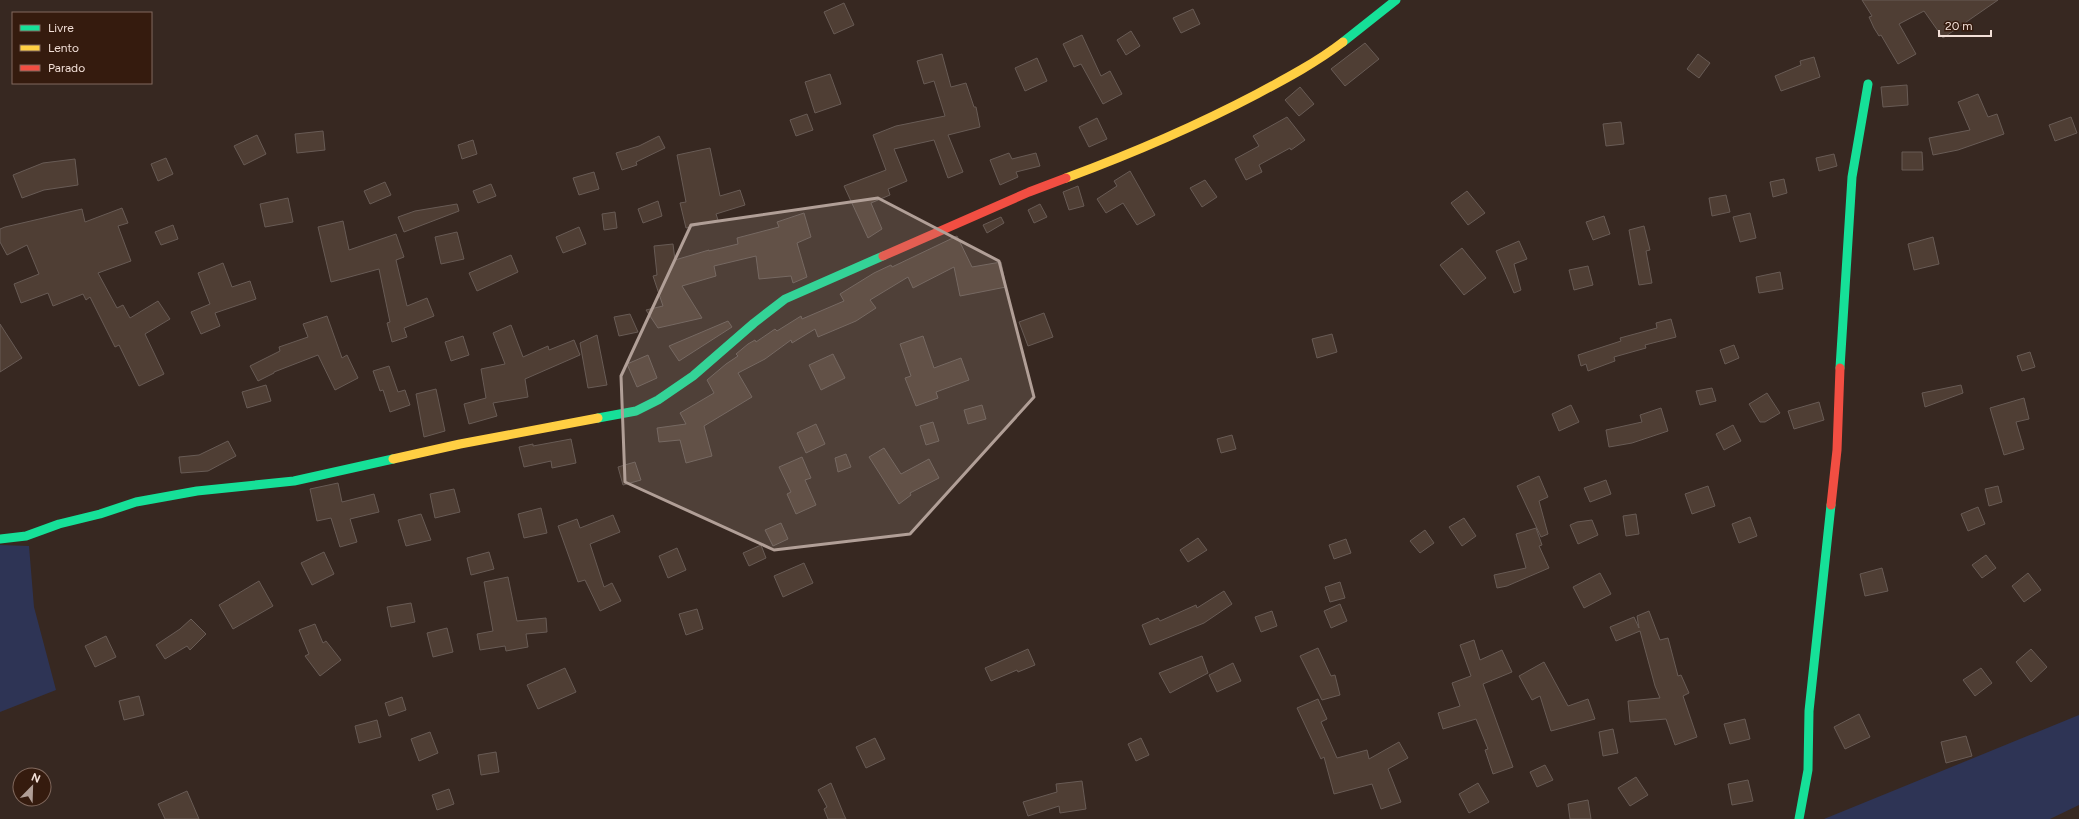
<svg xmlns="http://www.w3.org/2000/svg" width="2079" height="819" viewBox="0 0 2079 819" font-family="Figtree,sans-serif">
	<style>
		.green { fill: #2e3455 }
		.building { fill: #4f3e34; stroke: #685b55 }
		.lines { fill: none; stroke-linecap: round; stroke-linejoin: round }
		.fast { stroke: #16e098; stroke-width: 9 }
		.slow { stroke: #ffcf43; stroke-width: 9 }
		.jam { stroke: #f24e42; stroke-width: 9 }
		.marked { fill: #b19f97; fill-opacity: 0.2; stroke: #b19f97; stroke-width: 3; stroke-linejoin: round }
	</style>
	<rect width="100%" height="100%" fill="#372821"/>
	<!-- green -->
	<g class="green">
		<path d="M0,545L29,546L34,607L56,690L0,712Z"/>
		<path d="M2079,715V805L2050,819H1824Z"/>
	</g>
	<!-- building -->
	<g class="building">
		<path d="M1862,0H1998L1943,38L1924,11L1899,24L1916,54L1898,64L1881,35L1879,36L1874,28L1869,17L1872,16Z"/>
		<path d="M844,3L854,25L834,34L824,12Z"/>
		<path d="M1193,9L1200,24L1181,33L1173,18Z"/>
		<path d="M1131,31L1140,46L1126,55L1117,40Z"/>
		<path d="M1082,35L1101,76L1110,71L1122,94L1103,104L1081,64L1074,67L1063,44Z"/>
		<path d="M1365,43L1379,59L1345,86L1331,69Z"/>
		<path d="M942,54L951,87L966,83L974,107H976L980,127L948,135L963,172L948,178L934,140L894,149L907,181L888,189L890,195L871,203L882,229L868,238L844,186L886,170L873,135L896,126L945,116L934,81L924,84L917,61Z"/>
		<path d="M1698,54L1710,63L1699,78L1687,69Z"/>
		<path d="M1814,57L1820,77L1781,91L1775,76L1801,65L1800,61Z"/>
		<path d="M1037,58L1047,81L1025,91L1015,68Z"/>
		<path d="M830,74L841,104L815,113L805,82Z"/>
		<path d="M1907,85L1908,105L1883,107L1881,87Z"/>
		<path d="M1300,87L1314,104L1299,116L1285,100Z"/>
		<path d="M1978,94L1988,117L1997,114L2004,134L1958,150L1933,155L1929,138L1970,130L1958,102Z"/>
		<path d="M807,114L813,130L796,136L790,120Z"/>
		<path d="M1287,117L1305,140L1291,150L1290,148L1259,165L1262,172L1246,180L1235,159L1259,146L1253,136Z"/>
		<path d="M2071,117L2077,133L2055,141L2049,125Z"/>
		<path d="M1097,118L1107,139L1089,147L1079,127Z"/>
		<path d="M1621,122L1624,144L1606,146L1603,124Z"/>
		<path d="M323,131L325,150L297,153L295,134Z"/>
		<path d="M257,135L266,154L244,165L234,146Z"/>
		<path d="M659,136L665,148L636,162L637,165L622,170L616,153L639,146Z"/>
		<path d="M473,140L477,154L462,159L458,145Z"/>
		<path d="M710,148L720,196L740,190L745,205L716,214L718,220L686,228L680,203L686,202L677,155Z"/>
		<path d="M1902,152H1922L1923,170H1902Z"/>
		<path d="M1009,153L1012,159L1036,153L1040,166L1016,172L1018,177L1000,185L990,160Z"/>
		<path d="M1834,154L1837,166L1819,171L1816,158Z"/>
		<path d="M166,158L173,174L158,181L151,164Z"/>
		<path d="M75,159L78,185L44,190L22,198L13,175L43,163Z"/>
		<path d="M1130,171L1155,215L1137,225L1123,203L1106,213L1097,199L1117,186L1114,181Z"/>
		<path d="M594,172L599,189L579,195L573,178Z"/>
		<path d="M1784,179L1787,193L1773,197L1770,182Z"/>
		<path d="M1205,180L1217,197L1202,207L1190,188Z"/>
		<path d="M385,182L391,195L370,204L364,191Z"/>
		<path d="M491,184L496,196L478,203L473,191Z"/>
		<path d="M1078,186L1084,206L1069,210L1063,192Z"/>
		<path d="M1467,191L1485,213L1468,225L1451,203Z"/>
		<path d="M1726,195L1730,212L1712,216L1709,198Z"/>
		<path d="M288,198L293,222L265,227L260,204Z"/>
		<path d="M658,201L662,216L643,223L638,209Z"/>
		<path d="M457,204L459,211L404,232L398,217L415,211Z"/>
		<path d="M1040,204L1047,217L1034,223L1028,210Z"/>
		<path d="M122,208L128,223L118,226L131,261L98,273L117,308L123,305L130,318L158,301L170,319L145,334L164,374L139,386L119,345L115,347L90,297L86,300L83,294L53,306L48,293L21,303L14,284L39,274L27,245L7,255L0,242V229L5,227L82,209L85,222Z"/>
		<path d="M615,212L617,228L604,230L602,214Z"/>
		<path d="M804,213L811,237L797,243L807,277L793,283L791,276L759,279L756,256L714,266L716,276L682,286L702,318L658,328L646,310L663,306L653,276L657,275L654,246L673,244L675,260L709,250V251L738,244L737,238L779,227L777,222Z"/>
		<path d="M1750,213L1756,238L1740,242L1733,217Z"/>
		<path d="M1604,216L1610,234L1593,240L1586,222Z"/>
		<path d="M1001,217L1004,223L987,233L983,225Z"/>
		<path d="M343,221L349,250L396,234L404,257L396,260L407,306L427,298L434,316L404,328L407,337L392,342L387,323L390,322L379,269L331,282L318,227Z"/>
		<path d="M173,225L178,239L161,245L155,232Z"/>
		<path d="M1644,226L1650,250L1646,251L1652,283L1639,285L1629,230Z"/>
		<path d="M579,227L586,244L563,253L556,237Z"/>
		<path d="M457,232L464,259L441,264L435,237Z"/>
		<path d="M957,236L972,267L1001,262L1006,287L960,296L954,267L913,288L908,277L870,300L876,308L856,321L818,337L815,329L792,343L791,340L765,359L738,373L752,397L704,426L712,456L686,463L680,440L659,442L657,428L686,424L680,413L714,393L707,380L726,364L738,356L736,354L748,344L755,340L756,342L775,329L777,331L801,316L802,319L844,301L840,294L874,273L891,265L892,267Z"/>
		<path d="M1933,237L1939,264L1914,270L1908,244Z"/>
		<path d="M1519,241L1527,259L1514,264L1521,290L1514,293L1496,251Z"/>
		<path d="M1462,248L1486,278L1464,295L1440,265Z"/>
		<path d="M511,255L518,272L477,291L469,273Z"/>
		<path d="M223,263L232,287L250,281L256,299L215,313L220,326L201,334L191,312L210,304L198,273Z"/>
		<path d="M1588,266L1593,285L1574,290L1569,270Z"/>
		<path d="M1780,272L1783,289L1759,293L1756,277Z"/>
		<path d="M1044,313L1053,337L1028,346L1019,322Z"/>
		<path d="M630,314L638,332L619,336L614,317Z"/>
		<path d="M327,316L342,358L347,355L358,378L335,390L318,355L274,372V373L258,381L250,366L280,351L279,347L308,337L303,324Z"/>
		<path d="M1671,319L1676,337L1645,345L1646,348L1614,357L1615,361L1588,371L1586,364L1581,366L1578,355L1621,341L1620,338L1657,328L1656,323Z"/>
		<path d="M728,321L732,327L679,361L669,346Z"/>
		<path d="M0,324L22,358L0,372Z"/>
		<path d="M511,325L523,357L548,346L549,350L574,340L580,355L525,379L528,397L493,403L497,416L469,424L464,404L486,398L481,369L505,364L493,333Z"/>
		<path d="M1332,334L1337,352L1317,358L1312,339Z"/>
		<path d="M597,335L607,385L588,388L580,343Z"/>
		<path d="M463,336L469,355L451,361L445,342Z"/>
		<path d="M923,336L934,368L961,358L969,380L936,392L938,398L916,406L905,378L911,376L900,344Z"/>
		<path d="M1734,345L1739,358L1725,364L1720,350Z"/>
		<path d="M2030,352L2035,367L2022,371L2017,356Z"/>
		<path d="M833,354L845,378L821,390L809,365Z"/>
		<path d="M648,355L657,378L637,387L627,364Z"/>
		<path d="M389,366L398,392L405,390L410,405L390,412L383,390L380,391L373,371Z"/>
		<path d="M266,385L271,401L247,408L242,392Z"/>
		<path d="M1961,385L1963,393L1925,407L1922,393Z"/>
		<path d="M1712,388L1716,401L1700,405L1696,391Z"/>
		<path d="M436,389L445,431L424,437L416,394Z"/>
		<path d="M1767,393L1780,413L1765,422H1760L1749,404Z"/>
		<path d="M2024,398L2029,419L2016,422L2024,449L2004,455L1990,408Z"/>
		<path d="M1819,402L1824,420L1794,429L1788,411Z"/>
		<path d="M982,405L986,419L968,424L964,410Z"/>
		<path d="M1571,405L1579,422L1559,431L1552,414Z"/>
		<path d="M1661,408L1668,431L1632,443L1609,447L1606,430L1642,422L1640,415Z"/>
		<path d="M933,422L939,441L926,445L920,426Z"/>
		<path d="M816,424L825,444L806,453L797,433Z"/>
		<path d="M1733,425L1741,441L1724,450L1716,434Z"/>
		<path d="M1232,435L1236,449L1221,453L1217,439Z"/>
		<path d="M571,439L576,463L552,468L551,461L524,467L519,447L533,444V446Z"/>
		<path d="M228,441L236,456L208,471L181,473L179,457L199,455Z"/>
		<path d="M884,448L901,474L929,459L939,478L910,493L911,495L899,504L869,457Z"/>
		<path d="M846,454L851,467L838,472L835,458Z"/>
		<path d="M802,457L811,478L805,480L816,505L796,514L787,494L791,492L779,467Z"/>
		<path d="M635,462L641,480L623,485L618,467Z"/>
		<path d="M1539,476L1548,497L1539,501L1548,534L1541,537L1517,486Z"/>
		<path d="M1606,480L1611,494L1590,502L1584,488Z"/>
		<path d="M338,483L342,502L374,494L379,512L350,519L357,542L340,547L331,518L317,521L310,489Z"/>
		<path d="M1708,486L1715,506L1692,514L1685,494Z"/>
		<path d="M1998,486L2002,502L1989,506L1985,489Z"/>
		<path d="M454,489L460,512L435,518L430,494Z"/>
		<path d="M1978,507L1985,524L1968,531L1961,514Z"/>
		<path d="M541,508L547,533L524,538L518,514Z"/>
		<path d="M421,514L431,540L406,546L398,520Z"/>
		<path d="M1636,514L1639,534L1626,536L1623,516Z"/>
		<path d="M613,515L620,532L590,544L604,587L612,583L621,601L600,611L585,580L578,582L558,526L577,519L580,528Z"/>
		<path d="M1750,517L1757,536L1739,543L1732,524Z"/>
		<path d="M1464,518L1476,536L1462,546L1449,527Z"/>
		<path d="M1592,520L1598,535L1578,544L1570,525L1577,522Z"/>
		<path d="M781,523L788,539L773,546L765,530Z"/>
		<path d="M1536,528L1542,545L1539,546L1549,568L1507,586L1497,588L1494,575L1526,568L1516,534Z"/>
		<path d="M1425,530L1434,543L1420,553L1410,541Z"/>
		<path d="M1198,538L1207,550L1188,562L1180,550Z"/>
		<path d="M1346,539L1351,553L1334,559L1329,545Z"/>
		<path d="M761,545L766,558L749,566L743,553Z"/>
		<path d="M677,548L686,570L668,578L659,556Z"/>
		<path d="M324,552L334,574L312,585L301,563Z"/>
		<path d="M489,552L494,569L471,575L467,558Z"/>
		<path d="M1986,555L1996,568L1982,578L1972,565Z"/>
		<path d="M804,563L813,583L783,597L774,576Z"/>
		<path d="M1882,568L1888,591L1865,596L1860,574Z"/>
		<path d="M1600,573L1611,594L1584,608L1573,587Z"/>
		<path d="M2028,573L2041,590L2024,602L2012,586Z"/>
		<path d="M508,577L517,621L546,618L547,632L526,634L528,647L506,651L505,646L480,650L477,634L493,631L484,582Z"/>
		<path d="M259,581L273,606L233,629L219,605Z"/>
		<path d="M1340,582L1345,598L1330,602L1325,587Z"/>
		<path d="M1224,591L1232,604L1204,623L1150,645L1142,625L1158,618L1160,621L1196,605L1197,608Z"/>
		<path d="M411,603L415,622L391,627L387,607Z"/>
		<path d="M1340,604L1347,621L1331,628L1324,611Z"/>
		<path d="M697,609L703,629L686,635L679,614Z"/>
		<path d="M1272,611L1277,626L1261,632L1255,617Z"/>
		<path d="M1649,611L1660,640L1668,638L1678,676L1681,675L1689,693L1683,696L1697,737L1675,745L1666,719L1630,722L1628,701L1660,698L1655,686L1640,631L1616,641L1610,627L1634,617L1639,628L1637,616Z"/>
		<path d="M191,619L206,634L190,650L187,646L165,659L156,645L180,629Z"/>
		<path d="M315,624L323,643L326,641L341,660L320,676L305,656L309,654L299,630Z"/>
		<path d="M447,628L453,652L433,657L427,633Z"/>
		<path d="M106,636L116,657L95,667L85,646Z"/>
		<path d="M1474,640L1480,660L1502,650L1512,672L1483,684L1513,767L1493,774L1485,750L1488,749L1476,719L1443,729L1438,713L1460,706L1452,683L1471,676L1460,645Z"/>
		<path d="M1318,648L1331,676L1335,675L1340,695L1322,700L1300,656Z"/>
		<path d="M1028,649L1035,665L1018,672L1017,670L991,681L985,668Z"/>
		<path d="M2031,649L2047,667L2031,682L2016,662Z"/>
		<path d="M1202,656L1208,673L1170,693L1159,673Z"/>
		<path d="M1544,662L1568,706L1588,699L1595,719L1551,731L1540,696L1532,700L1519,676Z"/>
		<path d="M1233,663L1241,681L1217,692L1209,675Z"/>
		<path d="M565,668L576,692L538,709L527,685Z"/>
		<path d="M1981,668L1992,683L1975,696L1963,680Z"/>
		<path d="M139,696L144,715L124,720L119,701Z"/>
		<path d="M402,697L406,710L389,716L385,703Z"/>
		<path d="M1318,699L1327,719L1321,722L1337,758L1367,750L1369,759L1399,742L1408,758L1388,769L1401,802L1381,809L1372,784L1334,794L1324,757L1321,759L1297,708Z"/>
		<path d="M1859,714L1870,737L1845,749L1834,727Z"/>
		<path d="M1745,719L1750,739L1730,744L1724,724Z"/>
		<path d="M377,720L381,737L359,743L355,726Z"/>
		<path d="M1613,729L1618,753L1603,756L1599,732Z"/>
		<path d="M430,732L438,753L419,761L411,739Z"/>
		<path d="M1966,736L1972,756L1946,763L1941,742Z"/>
		<path d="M875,738L885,759L866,768L856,747Z"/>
		<path d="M1141,738L1149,755L1136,761L1128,744Z"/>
		<path d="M496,752L499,772L481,775L478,755Z"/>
		<path d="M1545,765L1553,780L1537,787L1530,772Z"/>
		<path d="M1636,777L1648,795L1630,806L1618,788Z"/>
		<path d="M1748,780L1753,801L1732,805L1728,784Z"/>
		<path d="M1082,781L1086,809L1060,813L1059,806L1028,816L1023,802L1057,792L1056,784Z"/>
		<path d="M831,783L844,815L846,819H828L824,809L827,807L818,790Z"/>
		<path d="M1478,783L1489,802L1469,813L1459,794Z"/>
		<path d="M449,789L454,804L437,810L432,795Z"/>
		<path d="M187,791L199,819H165L158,804Z"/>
		<path d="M1588,800L1591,819H1570L1568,804Z"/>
	</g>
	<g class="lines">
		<!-- fast -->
		<g class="fast">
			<path d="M1343,42L1396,0"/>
			<path d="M1840,368L1852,177L1868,84"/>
			<path d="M598,418L636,411L658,400L693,376L754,323L785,299L883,256"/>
			<path d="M0,539L26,536L59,524L100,514L136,502L197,491L294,481L393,459"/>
			<path d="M1799,819L1808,770L1809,711L1831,505"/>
		</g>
		<!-- slow -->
		<g class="slow">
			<path d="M1066,178C1131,154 1196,126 1257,94C1287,78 1317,62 1343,42"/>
			<path d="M393,459L460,444L598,418"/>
		</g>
		<!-- jam -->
		<g class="jam">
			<path d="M883,256L1029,192L1066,178"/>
			<path d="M1831,505L1837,450L1840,368"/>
		</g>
	</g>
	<!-- marked area -->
	<path class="marked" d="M878,198L999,261L1034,397L910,534L774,550L625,482L621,376L691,225Z"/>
	<!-- legend -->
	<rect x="12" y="12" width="140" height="72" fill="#351b0e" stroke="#81695e"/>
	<rect x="20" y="25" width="20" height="6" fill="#16e098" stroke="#81695e"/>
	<text x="48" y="32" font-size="12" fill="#f2dfd7">Livre</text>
	<rect x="20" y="45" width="20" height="6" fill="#ffcf43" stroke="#81695e"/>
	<text x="48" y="52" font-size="12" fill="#f2dfd7">Lento</text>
	<rect x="20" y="65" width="20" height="6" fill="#f24e42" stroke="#81695e"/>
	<text x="48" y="72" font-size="12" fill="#f2dfd7">Parado</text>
	<!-- north arrow -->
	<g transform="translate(32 787) rotate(23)"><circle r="19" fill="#351b0e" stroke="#81695e"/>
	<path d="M0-3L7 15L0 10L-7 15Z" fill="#b19f97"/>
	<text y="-6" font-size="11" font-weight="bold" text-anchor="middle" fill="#f2dfd7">N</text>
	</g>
	<!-- scale -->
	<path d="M1939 30v6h52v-6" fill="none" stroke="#f2dfd7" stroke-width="2"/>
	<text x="1945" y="30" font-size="12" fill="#f2dfd7" stroke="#351b0e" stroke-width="3" paint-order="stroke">20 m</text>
</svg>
